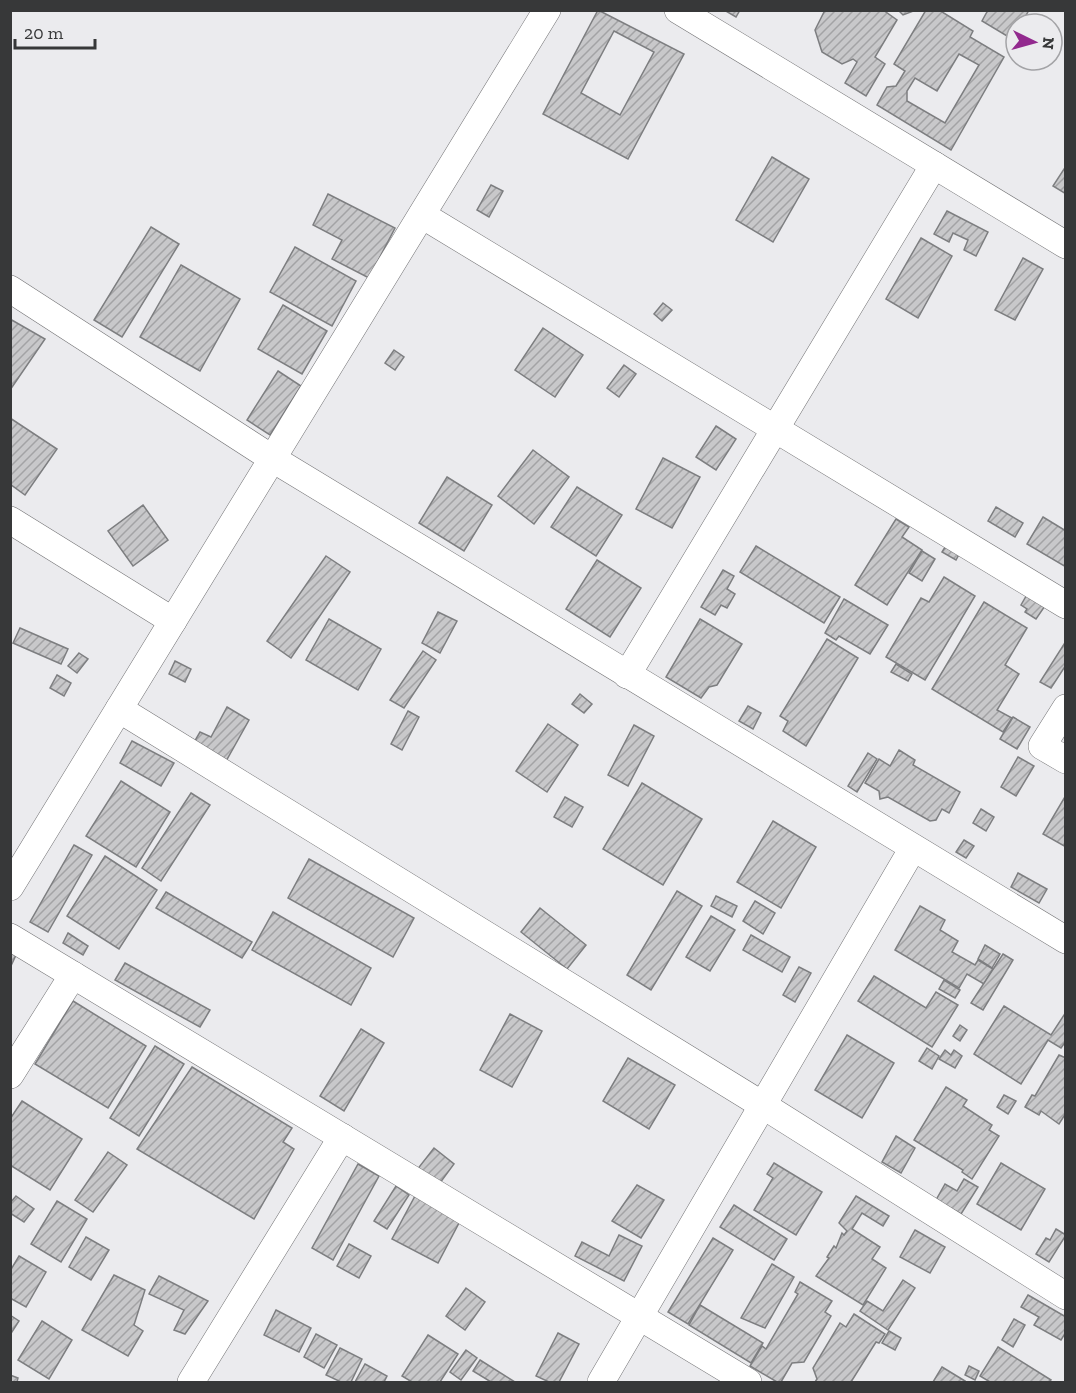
<svg xmlns="http://www.w3.org/2000/svg" width="1076" height="1393" viewBox="0 0 1076 1393" font-family="'Zilla Slab',serif">
	<style>
		.building { fill: url(#building-hatch); stroke: #7d7e80; stroke-width: 1.5; fill-rule: evenodd }
		.lines { fill: none; stroke-linecap: round; stroke-linejoin: round }
		.street-casing { stroke: #737375; stroke-width: 28 }
		.street { stroke: #fff; stroke-width: 27 }
	</style>
	<defs>
		<pattern id="building-hatch" width="6" height="6" patternUnits="userSpaceOnUse" patternTransform="scale(1.5)"><rect width="6" height="6" fill="#c8c8ca"/><path d="M-1 1l2-2M0 6l6-6M5 7l2-2" fill="none" stroke="#a3a3a5"/></pattern>
	</defs>
	<rect width="100%" height="100%" fill="#ebebee"/>
	<!-- building -->
	<g class="building">
		<path d="M598,10L684,54L628,159L543,114ZM614,31L654,52L620,115L581,93Z"/>
		<path d="M724,10H740L736,17Z"/>
		<path d="M825,10H883L897,20L875,57L885,64L866,96L845,83L857,62L853,59L842,64L822,52L815,30Z"/>
		<path d="M898,10H916L903,15Z"/>
		<path d="M926,10H939L973,31L970,37L1004,57L951,150L877,105L887,87L896,86L905,71L894,64ZM959,54L979,65L945,123L907,101V91L915,78L937,91Z"/>
		<path d="M988,10H1029L1021,24H1016V33L1012,39L982,21Z"/>
		<path d="M772,157L809,179L773,242L736,220Z"/>
		<path d="M1066,166V194L1053,186Z"/>
		<path d="M491,185L503,191L489,217L477,210Z"/>
		<path d="M328,194L395,228L369,278L332,259L342,240L313,225Z"/>
		<path d="M947,211L988,232L976,256L964,250L968,240L953,233L949,242L934,234Z"/>
		<path d="M151,227L179,244L122,337L94,320Z"/>
		<path d="M921,238L952,256L918,318L886,299Z"/>
		<path d="M295,247L356,281L332,326L270,292Z"/>
		<path d="M1023,258L1043,269L1015,320L995,310Z"/>
		<path d="M181,265L240,299L200,371L140,337Z"/>
		<path d="M663,303L672,310L662,321L654,314Z"/>
		<path d="M283,305L327,331L302,374L258,349Z"/>
		<path d="M10,319L45,339L10,390Z"/>
		<path d="M543,328L583,355L555,397L515,370Z"/>
		<path d="M394,350L404,357L395,370L385,363Z"/>
		<path d="M624,365L636,374L619,397L607,388Z"/>
		<path d="M278,371L301,386L270,435L247,420Z"/>
		<path d="M10,418L57,449L25,495L10,484Z"/>
		<path d="M716,426L736,439L716,470L696,457Z"/>
		<path d="M533,450L569,477L534,524L498,496Z"/>
		<path d="M663,458L700,477L672,528L636,509Z"/>
		<path d="M447,477L492,505L464,551L419,523Z"/>
		<path d="M577,487L622,515L596,556L551,527Z"/>
		<path d="M143,505L168,540L133,566L108,531Z"/>
		<path d="M996,507L1023,523L1015,537L988,521Z"/>
		<path d="M1043,517L1066,531V567L1027,544Z"/>
		<path d="M896,519L909,527L902,537L922,550L887,605L855,585Z"/>
		<path d="M950,539L963,547L956,560L942,552Z"/>
		<path d="M756,546L840,597L824,623L740,572Z"/>
		<path d="M922,551L935,559L922,581L909,573Z"/>
		<path d="M326,556L350,572L291,658L267,641Z"/>
		<path d="M597,560L641,588L610,637L566,609Z"/>
		<path d="M723,570L734,576L727,589L735,594L727,608L721,605L715,615L701,607Z"/>
		<path d="M944,577L975,596L925,680L886,657L921,598L929,602Z"/>
		<path d="M1029,591L1047,603L1036,619L1025,612L1027,609L1021,605Z"/>
		<path d="M844,599L888,625L870,654L839,636L836,640L825,633Z"/>
		<path d="M984,602L1027,628L1005,665L1019,674L997,710L1012,718L1003,732L932,689Z"/>
		<path d="M438,612L457,621L440,653L422,643Z"/>
		<path d="M329,619L381,649L358,690L306,660Z"/>
		<path d="M700,619L742,644L717,685L709,687L701,698L666,677Z"/>
		<path d="M20,628L68,649L61,664L13,643Z"/>
		<path d="M827,639L858,658L806,746L783,731L788,721L780,716Z"/>
		<path d="M1066,641V665L1051,688L1040,682Z"/>
		<path d="M423,651L436,660L404,708L390,700Z"/>
		<path d="M79,653L88,659L77,673L68,666Z"/>
		<path d="M175,661L191,669L185,682L169,674Z"/>
		<path d="M896,664L912,674L908,681L891,672Z"/>
		<path d="M57,675L71,683L64,696L50,688Z"/>
		<path d="M580,694L592,704L584,713L572,704Z"/>
		<path d="M748,706L761,713L753,729L739,721Z"/>
		<path d="M227,707L249,720L225,763L193,744L200,732L211,737Z"/>
		<path d="M408,711L419,717L402,750L391,744Z"/>
		<path d="M1013,717L1030,727L1017,749L1000,739Z"/>
		<path d="M548,724L578,745L547,792L516,771Z"/>
		<path d="M634,725L654,736L628,786L608,775Z"/>
		<path d="M132,741L174,763L161,786L120,763Z"/>
		<path d="M899,750L915,760L913,765L960,792L949,813L942,809L936,820L930,821L888,797L880,799L879,791L865,783L879,759L890,766Z"/>
		<path d="M868,753L877,759L857,792L848,786Z"/>
		<path d="M1018,757L1034,766L1016,796L1001,787Z"/>
		<path d="M121,781L170,812L136,867L86,836Z"/>
		<path d="M642,783L702,819L663,885L603,849Z"/>
		<path d="M191,793L210,805L161,881L142,868Z"/>
		<path d="M1066,795V847L1043,834Z"/>
		<path d="M565,797L583,807L572,827L554,817Z"/>
		<path d="M981,809L994,817L986,831L973,823Z"/>
		<path d="M773,821L816,847L781,908L737,882Z"/>
		<path d="M964,840L974,846L966,858L956,852Z"/>
		<path d="M74,845L92,855L48,932L30,922Z"/>
		<path d="M105,856L157,890L119,949L67,916Z"/>
		<path d="M309,859L414,918L393,957L288,898Z"/>
		<path d="M1018,873L1047,889L1039,903L1011,887Z"/>
		<path d="M677,891L702,906L651,990L627,975Z"/>
		<path d="M166,892L252,942L242,958L156,908Z"/>
		<path d="M716,896L737,906L732,917L711,906Z"/>
		<path d="M755,901L775,913L763,934L743,921Z"/>
		<path d="M920,906L945,920L940,930L958,941L952,952L975,965L978,960L993,969L984,984L967,974L959,988L895,950Z"/>
		<path d="M540,908L586,945L567,969L521,932Z"/>
		<path d="M273,912L371,968L351,1005L252,950Z"/>
		<path d="M711,916L735,930L710,971L686,957Z"/>
		<path d="M68,933L88,946L83,955L63,943Z"/>
		<path d="M751,935L790,957L782,972L743,950Z"/>
		<path d="M985,945L1000,954L992,968L978,959Z"/>
		<path d="M10,952L16,955L10,968Z"/>
		<path d="M1003,954L1013,960L983,1010L971,1003Z"/>
		<path d="M125,963L210,1010L200,1027L115,980Z"/>
		<path d="M799,967L811,973L795,1002L783,995Z"/>
		<path d="M874,976L926,1008L936,992L958,1005L932,1047L858,1001Z"/>
		<path d="M944,980L960,990L955,998L939,989Z"/>
		<path d="M73,1001L146,1046L108,1108L35,1064Z"/>
		<path d="M1004,1006L1051,1035L1066,1012V1041L1061,1048L1048,1040L1021,1084L974,1054Z"/>
		<path d="M510,1014L542,1031L512,1087L480,1070Z"/>
		<path d="M960,1025L967,1030L960,1041L953,1036Z"/>
		<path d="M361,1029L384,1043L344,1111L320,1096Z"/>
		<path d="M847,1035L894,1063L862,1118L815,1090Z"/>
		<path d="M155,1046L184,1064L139,1136L110,1118Z"/>
		<path d="M927,1048L939,1056L932,1069L919,1061Z"/>
		<path d="M945,1050L951,1055L954,1050L962,1056L955,1068L939,1059Z"/>
		<path d="M1059,1055L1066,1058V1113L1059,1124L1041,1111L1039,1115L1025,1107L1032,1095L1035,1096Z"/>
		<path d="M628,1058L675,1085L649,1129L603,1101Z"/>
		<path d="M192,1067L292,1128L283,1142L294,1149L254,1219L137,1149Z"/>
		<path d="M946,1087L967,1100L963,1106L992,1125L989,1130L999,1136L972,1179L962,1172L963,1170L914,1140Z"/>
		<path d="M1004,1095L1016,1101L1008,1114L997,1107Z"/>
		<path d="M22,1101L82,1139L50,1190L10,1165V1119Z"/>
		<path d="M896,1136L915,1148L901,1173L882,1162Z"/>
		<path d="M434,1148L454,1164L437,1187L416,1171Z"/>
		<path d="M108,1152L127,1165L93,1212L75,1200Z"/>
		<path d="M774,1163L822,1192L796,1235L754,1210L773,1178L767,1174Z"/>
		<path d="M1001,1163L1045,1189L1021,1230L977,1204Z"/>
		<path d="M358,1164L379,1176L333,1260L312,1248Z"/>
		<path d="M964,1179L978,1187L961,1214L936,1200L945,1184L957,1191Z"/>
		<path d="M637,1185L664,1200L641,1238L612,1221Z"/>
		<path d="M396,1186L409,1195L387,1229L374,1221Z"/>
		<path d="M16,1196L34,1209L24,1222L10,1213V1203Z"/>
		<path d="M415,1196L460,1221L438,1263L392,1239Z"/>
		<path d="M856,1196L889,1216L883,1226L862,1213L852,1229L880,1247L872,1259L886,1268L863,1305L816,1276L829,1258L827,1257L834,1246L836,1248L842,1233L844,1235L847,1231L839,1223Z"/>
		<path d="M57,1201L87,1219L61,1262L31,1244Z"/>
		<path d="M734,1205L787,1239L774,1260L720,1227Z"/>
		<path d="M1056,1229L1066,1235L1049,1262L1036,1254L1046,1238L1050,1240Z"/>
		<path d="M915,1230L945,1247L930,1273L900,1257Z"/>
		<path d="M619,1235L642,1246L624,1281L575,1256L582,1242L609,1256Z"/>
		<path d="M86,1237L109,1250L91,1280L69,1267Z"/>
		<path d="M713,1238L733,1250L688,1324L668,1312Z"/>
		<path d="M349,1244L371,1256L359,1278L337,1266Z"/>
		<path d="M19,1256L46,1272L26,1307L10,1298V1271Z"/>
		<path d="M772,1264L794,1277L765,1328L741,1318Z"/>
		<path d="M114,1275L145,1290L134,1325L143,1331L128,1356L82,1330Z"/>
		<path d="M159,1276L208,1301L185,1334L174,1330L184,1310L149,1294Z"/>
		<path d="M903,1280L915,1288L888,1330L860,1311L867,1301L883,1311Z"/>
		<path d="M800,1282L832,1301L825,1312L831,1316L804,1362L792,1363L781,1382H777L750,1366L762,1346L766,1349L798,1294L795,1292Z"/>
		<path d="M466,1288L485,1302L465,1330L446,1316Z"/>
		<path d="M1028,1295L1066,1317V1332L1061,1340L1034,1325L1039,1317L1021,1307Z"/>
		<path d="M700,1305L763,1343L751,1363L689,1325Z"/>
		<path d="M276,1310L311,1328L299,1352L264,1335Z"/>
		<path d="M854,1314L885,1334L879,1343L876,1342L851,1382H815L817,1379L813,1368L840,1323L846,1327Z"/>
		<path d="M10,1315L19,1321L10,1335Z"/>
		<path d="M1014,1319L1025,1325L1013,1347L1002,1340Z"/>
		<path d="M42,1321L72,1340L49,1379L18,1360Z"/>
		<path d="M889,1331L901,1338L895,1350L882,1343Z"/>
		<path d="M558,1333L579,1344L559,1382H549L536,1376Z"/>
		<path d="M316,1334L337,1345L324,1368L304,1357Z"/>
		<path d="M428,1335L458,1354L440,1382H412L402,1376Z"/>
		<path d="M998,1347L1051,1380L1049,1382H990L980,1376Z"/>
		<path d="M340,1348L362,1359L351,1382H341L326,1375Z"/>
		<path d="M466,1350L477,1358L461,1380L450,1372Z"/>
		<path d="M480,1360L515,1382H491L473,1371Z"/>
		<path d="M365,1364L387,1376L384,1382H355Z"/>
		<path d="M969,1366L979,1371L975,1380L965,1375Z"/>
		<path d="M942,1367L965,1381L964,1382H933Z"/>
		<path d="M10,1375L18,1378L17,1382H10Z"/>
	</g>
	<g class="lines">
		<defs>
			<g id="street">
				<path d="M678,10L1066,245"/>
				<path d="M422,215L1066,605"/>
				<path d="M10,289L273,459L1066,940"/>
				<path d="M10,520L173,621"/>
				<path d="M627,675L934,165"/>
				<path d="M1066,708L1042,746L1066,760"/>
				<path d="M119,709L764,1106L1066,1296"/>
				<path d="M10,887L547,10"/>
				<path d="M10,937L748,1382"/>
				<path d="M10,1075L73,975"/>
				<path d="M191,1382L342,1137"/>
				<path d="M601,1382L913,848"/>
			</g>
		</defs>
		<!-- street casing -->
		<use href="#street" class="street-casing"/>
		<!-- street -->
		<use href="#street" class="street"/>
	</g>
	<!-- border -->
	<rect width="1076" height="1393" fill="none" stroke="#373839" stroke-width="24"/>
	<!-- north arrow -->
	<g transform="translate(1034 42) rotate(95)"><circle r="28" fill="#ebebee" stroke="#a3a3a6" stroke-width="1.5"/>
	<path d="M0-4.5L10 22L0 15L-10 22Z" fill="#92298e"/>
	<text y="-9" font-size="16" font-weight="bold" text-anchor="middle" fill="#373839">N</text>
	</g>
	<!-- scale -->
	<path d="M15 39v9h80v-9" fill="none" stroke="#373839" stroke-width="3"/>
	<text x="24" y="39" font-size="18" fill="#373839" stroke="#ebebee" stroke-width="4.5" paint-order="stroke">20 m</text>
</svg>
